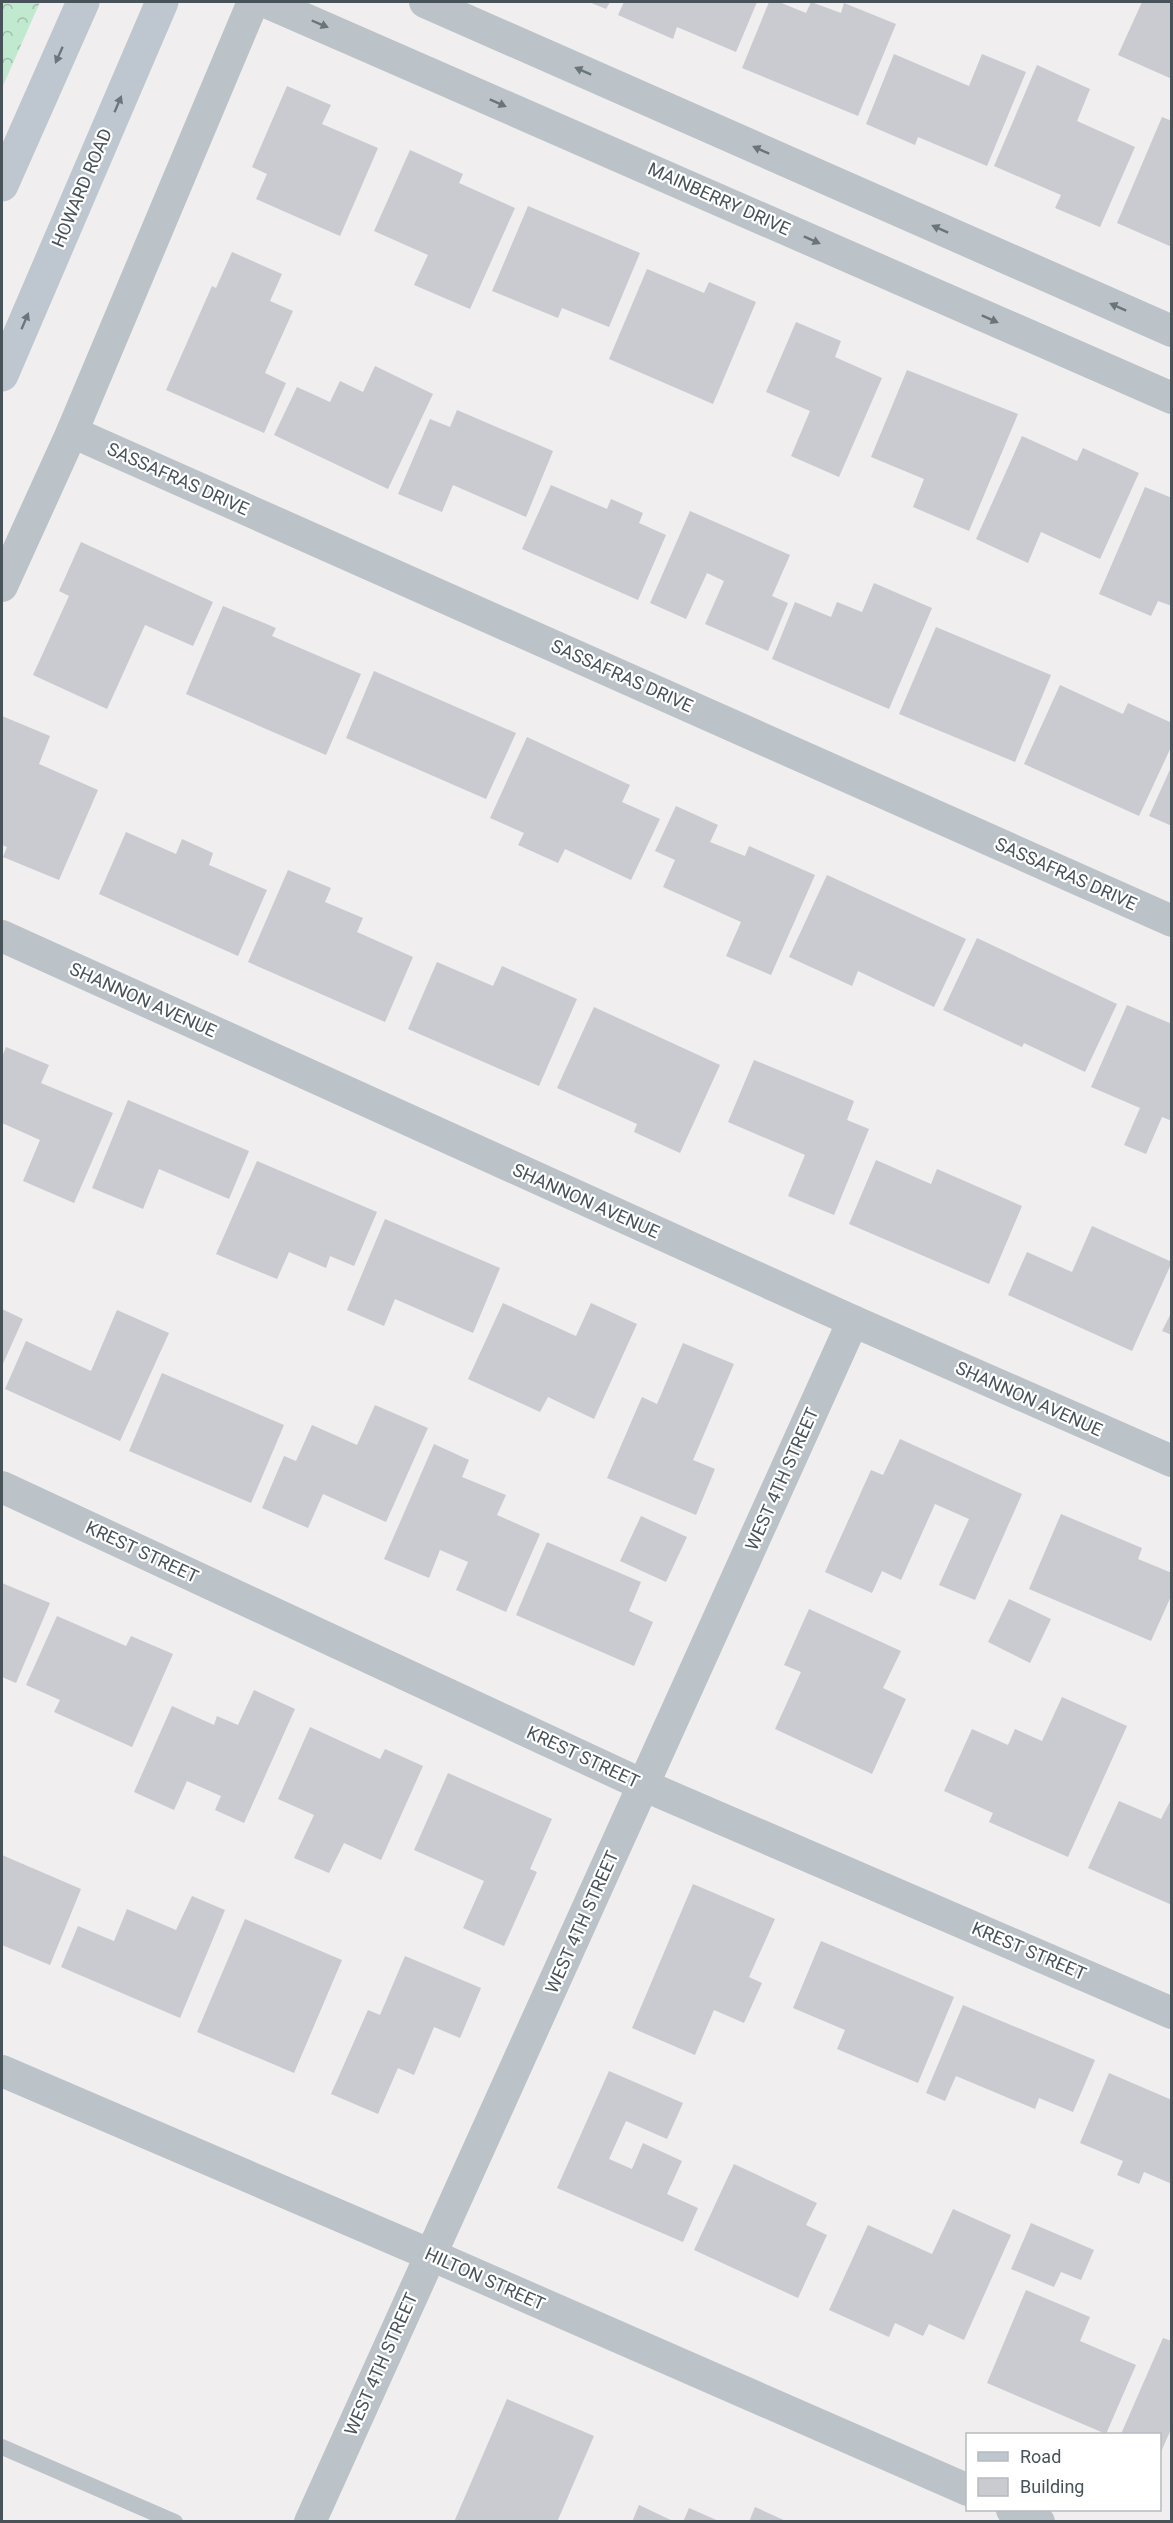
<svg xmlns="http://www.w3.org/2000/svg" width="1173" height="2523" viewBox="0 0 1173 2523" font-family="Roboto,sans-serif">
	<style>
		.park { fill: url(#park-crowns) }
		.building { fill: #c9cbd0 }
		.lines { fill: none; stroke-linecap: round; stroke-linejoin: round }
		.service { stroke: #bbc3c9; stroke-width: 16 }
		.minor { stroke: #bbc3c9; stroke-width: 32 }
		.secondary { stroke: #bec7d0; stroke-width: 33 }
		.oneway { fill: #6a747b }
		.oneway2 { fill: #6b757d }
		.labels { text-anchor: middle; stroke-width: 4.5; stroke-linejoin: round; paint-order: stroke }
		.street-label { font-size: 18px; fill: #485259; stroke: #fff }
	</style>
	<defs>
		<pattern id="park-crowns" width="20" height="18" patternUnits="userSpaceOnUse" patternTransform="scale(1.5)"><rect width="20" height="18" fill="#c1e9cf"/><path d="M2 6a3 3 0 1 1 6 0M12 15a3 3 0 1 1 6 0" fill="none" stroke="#9fbfab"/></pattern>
	</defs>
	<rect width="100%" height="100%" fill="#f0eeee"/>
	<!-- park -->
	<path class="park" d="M2,2H40L2,88Z"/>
	<!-- building -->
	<g class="building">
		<path d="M589,2H610L606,9Z"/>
		<path d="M624,2H757L736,52L677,27L673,39L618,15Z"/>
		<path d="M769,2H779L806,13L811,2L841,13L844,3L896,24L858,116L742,68Z"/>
		<path d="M1142,2H1172V79L1118,55Z"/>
		<path d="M894,54L969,86L982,54L1026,72L987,166L918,137L915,145L866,124Z"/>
		<path d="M1037,65L1090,89L1077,121L1135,147L1100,227L1055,208L1061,195L994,166Z"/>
		<path d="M287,86L331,105L322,124L378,148L340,236L256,199L267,174L252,167Z"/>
		<path d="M1162,117L1172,121V247L1117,223Z"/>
		<path d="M410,150L463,174L459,183L515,208L470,309L414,285L428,255L374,231Z"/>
		<path d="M528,206L640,253L609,327L562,308L558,318L492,291Z"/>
		<path d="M232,252L282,274L270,301L293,311L265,373L286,383L264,433L166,390L212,286L216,288Z"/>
		<path d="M647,269L704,293L709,282L756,302L713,404L609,359Z"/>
		<path d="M796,322L841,341L835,357L882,378L839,477L791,456L810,411L766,392Z"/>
		<path d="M375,366L433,394L388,489L274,435L297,387L330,402L340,381L363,392Z"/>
		<path d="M907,370L1018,414L969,531L913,507L924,479L871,457Z"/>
		<path d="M457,410L553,451L526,517L453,485L442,512L398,494L430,419L450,427Z"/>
		<path d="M1022,436L1077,461L1083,448L1139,473L1100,559L1041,532L1028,563L976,539Z"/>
		<path d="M551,485L607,509L611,499L643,513L639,523L666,535L638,600L522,549Z"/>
		<path d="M1145,487L1172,498V606L1158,601L1151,616L1099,594Z"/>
		<path d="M690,511L790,555L772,596L788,603L768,651L705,624L724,581L707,573L686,619L650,603Z"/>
		<path d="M81,542L213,602L193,646L145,625L107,709L33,675L69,596L59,591Z"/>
		<path d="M874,583L932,608L889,709L772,659L795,602L831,617L837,602L862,612Z"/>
		<path d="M223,606L276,628L272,636L361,674L326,755L186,694Z"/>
		<path d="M936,627L1051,675L1015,762L899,714Z"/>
		<path d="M374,671L516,733L486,799L346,738Z"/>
		<path d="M1060,685L1123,714L1128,703L1172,723V745L1139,816L1024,764Z"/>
		<path d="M2,716L50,736L39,764L98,790L59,880L3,857L7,847L2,845Z"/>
		<path d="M527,737L630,785L622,802L660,819L631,880L565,849L558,863L518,845L524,833L490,818Z"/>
		<path d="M1172,765V826L1149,816Z"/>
		<path d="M676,806L718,825L710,842L745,856L749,846L815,875L771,975L726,956L741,922L663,887L675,860L655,851Z"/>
		<path d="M126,832L176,854L182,839L213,853L209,865L267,890L238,956L99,894Z"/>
		<path d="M288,870L331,888L325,902L363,918L357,932L413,957L385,1022L248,962Z"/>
		<path d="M827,875L966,939L934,1007L858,971L852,986L789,957Z"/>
		<path d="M977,938L1117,1004L1085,1072L1024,1043L1022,1047L943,1010Z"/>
		<path d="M437,962L493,986L502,966L577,999L539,1086L408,1029Z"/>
		<path d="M1127,1005L1172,1024V1121L1162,1117L1146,1154L1124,1145L1140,1108L1091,1087Z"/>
		<path d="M594,1007L720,1065L680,1153L634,1132L637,1124L557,1088Z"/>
		<path d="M6,1047L49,1065L41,1083L113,1113L74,1203L23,1181L40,1140L2,1123V1057Z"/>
		<path d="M754,1060L854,1101L847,1120L869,1129L834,1215L788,1196L805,1155L728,1122Z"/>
		<path d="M128,1100L249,1151L229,1199L159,1169L143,1209L92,1188Z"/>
		<path d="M876,1160L931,1184L937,1169L1022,1206L989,1284L849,1224Z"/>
		<path d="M257,1161L377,1212L354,1266L330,1256L326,1268L289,1252L277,1279L216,1254Z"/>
		<path d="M385,1219L500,1268L473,1333L395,1299L384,1326L347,1310Z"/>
		<path d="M1092,1226L1172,1262L1132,1351L1008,1295L1027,1252L1072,1272Z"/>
		<path d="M503,1303L576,1336L591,1303L637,1324L594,1419L548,1397L540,1412L468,1379Z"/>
		<path d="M2,1309L23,1319L2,1366Z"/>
		<path d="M117,1310L169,1333L120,1441L5,1389L26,1341L91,1371Z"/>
		<path d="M1172,1311V1335L1162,1331Z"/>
		<path d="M683,1343L734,1364L693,1460L715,1469L696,1515L607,1478L642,1397L657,1404Z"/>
		<path d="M162,1373L284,1425L251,1503L129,1451Z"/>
		<path d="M375,1405L428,1428L386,1522L323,1494L308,1528L262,1508L284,1456L296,1461L312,1425L357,1445Z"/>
		<path d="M900,1439L1022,1494L975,1600L939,1585L969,1519L935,1504L901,1580L882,1571L872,1593L825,1572L871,1470L883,1475Z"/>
		<path d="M434,1444L469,1460L462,1477L506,1495L497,1515L540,1534L506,1612L456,1590L468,1562L440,1550L429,1578L384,1559Z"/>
		<path d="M1061,1514L1142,1548L1138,1559L1172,1573V1594L1151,1641L1029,1589Z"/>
		<path d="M641,1516L687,1537L666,1582L620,1561Z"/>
		<path d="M547,1542L641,1582L629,1611L653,1622L634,1666L516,1615Z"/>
		<path d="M2,1583L50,1603L16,1683L2,1677Z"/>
		<path d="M1009,1599L1051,1619L1030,1663L988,1642Z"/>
		<path d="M809,1609L901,1651L883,1688L906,1699L872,1774L775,1729L801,1672L784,1665Z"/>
		<path d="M57,1616L126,1646L131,1636L173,1654L132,1747L54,1712L60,1700L26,1685Z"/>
		<path d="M254,1690L295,1709L244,1823L215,1810L221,1796L187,1781L174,1810L134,1792L172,1706L214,1725L217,1716L238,1725Z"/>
		<path d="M1062,1697L1127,1726L1068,1857L989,1822L993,1813L944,1791L972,1729L1008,1745L1015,1729L1042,1741Z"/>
		<path d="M310,1727L380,1759L385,1749L423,1766L381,1860L344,1843L329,1873L294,1858L314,1815L278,1799Z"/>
		<path d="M448,1773L552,1819L530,1869L537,1872L504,1946L463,1928L484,1881L414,1850Z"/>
		<path d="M1172,1798V1905L1088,1868L1119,1801L1161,1819Z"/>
		<path d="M2,1855L81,1889L50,1965L2,1945Z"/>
		<path d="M693,1884L775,1919L749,1977L762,1983L744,2023L714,2010L695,2055L632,2028Z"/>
		<path d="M192,1896L225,1910L180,2018L61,1967L78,1926L114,1941L127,1909L176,1930Z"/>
		<path d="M245,1919L342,1960L294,2073L197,2032Z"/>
		<path d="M821,1941L954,1997L918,2083L837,2049L845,2030L793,2008Z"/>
		<path d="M405,1956L481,1988L460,2038L434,2027L414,2075L398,2068L378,2114L331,2094L368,2010L380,2015Z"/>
		<path d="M963,2005L1095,2060L1073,2112L1039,2098L1035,2109L956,2076L945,2101L926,2093Z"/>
		<path d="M609,2071L683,2103L667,2139L626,2121L609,2159L632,2169L643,2143L682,2161L667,2194L698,2208L683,2242L557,2188Z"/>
		<path d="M1109,2073L1172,2100V2184L1144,2172L1139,2184L1117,2175L1123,2161L1080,2143Z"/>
		<path d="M734,2164L817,2203L806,2225L827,2235L798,2298L694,2250Z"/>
		<path d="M953,2209L1011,2235L964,2340L929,2324L923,2336L895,2323L889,2337L829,2310L868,2225L932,2254Z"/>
		<path d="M1031,2223L1094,2250L1081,2280L1061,2272L1054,2287L1011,2269Z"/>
		<path d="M1026,2290L1090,2317L1080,2341L1136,2365L1106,2434L987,2383Z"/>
		<path d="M1163,2338L1172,2341V2427L1160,2454V2434H1121Z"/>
		<path d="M507,2399L594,2436L557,2522H454Z"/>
		<path d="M639,2505L675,2522H632Z"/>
		<path d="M755,2507L788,2522H749Z"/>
		<path d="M689,2508L721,2522H683Z"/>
	</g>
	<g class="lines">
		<!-- service -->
		<path class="service" d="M2,2447L175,2522"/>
		<!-- minor -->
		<g class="minor">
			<path d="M266,2L1172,398"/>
			<path d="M425,2L1172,331"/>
			<path d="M72,432L1172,921"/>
			<path d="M2,586L72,432L253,2"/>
			<path d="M2,936L853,1321L1172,1461"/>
			<path d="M2,1487L643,1785L1172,2013"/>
			<path d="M2,2071L431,2255L968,2490"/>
			<path d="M1012,2510L1039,2522"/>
			<path d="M310,2522L853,1321"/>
		</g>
		<!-- secondary -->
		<g class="secondary">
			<path d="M2,185L83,2"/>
			<path d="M2,375L162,2"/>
		</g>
	</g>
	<!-- one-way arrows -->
	<defs><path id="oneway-solid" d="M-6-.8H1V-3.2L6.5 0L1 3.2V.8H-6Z" transform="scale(1.5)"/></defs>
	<g class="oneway">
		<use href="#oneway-solid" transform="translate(320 24) rotate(23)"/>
		<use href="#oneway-solid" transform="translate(583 71) rotate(-156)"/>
		<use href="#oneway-solid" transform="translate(498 103) rotate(24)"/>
		<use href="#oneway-solid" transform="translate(761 150) rotate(-156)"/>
		<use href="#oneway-solid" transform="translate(940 229) rotate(-156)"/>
		<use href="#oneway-solid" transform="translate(812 240) rotate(24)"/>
		<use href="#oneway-solid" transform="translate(1118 307) rotate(-156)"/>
		<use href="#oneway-solid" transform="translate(990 319) rotate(24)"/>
	</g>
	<g class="oneway2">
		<use href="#oneway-solid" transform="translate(59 55) rotate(114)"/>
		<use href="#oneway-solid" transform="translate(118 104) rotate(-67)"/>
		<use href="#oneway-solid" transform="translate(25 321) rotate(-67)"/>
	</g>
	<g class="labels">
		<!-- street labels -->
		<g class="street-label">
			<text transform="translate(82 188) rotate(-67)" y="6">HOWARD ROAD</text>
			<text transform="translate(719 199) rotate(24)" y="6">MAINBERRY DRIVE</text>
			<text transform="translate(178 479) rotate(24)" y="6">SASSAFRAS DRIVE</text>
			<text transform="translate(622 676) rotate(24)" y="6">SASSAFRAS DRIVE</text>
			<text transform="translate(1066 874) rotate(24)" y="6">SASSAFRAS DRIVE</text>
			<text transform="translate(143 1000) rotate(24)" y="6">SHANNON AVENUE</text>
			<text transform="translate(586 1201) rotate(24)" y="6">SHANNON AVENUE</text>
			<text transform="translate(1029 1399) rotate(24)" y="6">SHANNON AVENUE</text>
			<text transform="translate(782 1479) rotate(-66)" y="6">WEST 4TH STREET</text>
			<text transform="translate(142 1552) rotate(25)" y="6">KREST STREET</text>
			<text transform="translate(583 1757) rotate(25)" y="6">KREST STREET</text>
			<text transform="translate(582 1922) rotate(-66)" y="6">WEST 4TH STREET</text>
			<text transform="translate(1029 1951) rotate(23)" y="6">KREST STREET</text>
			<text transform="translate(485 2279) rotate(24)" y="6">HILTON STREET</text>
			<text transform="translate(381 2364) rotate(-66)" y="6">WEST 4TH STREET</text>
		</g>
	</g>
	<!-- border -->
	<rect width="1173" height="2523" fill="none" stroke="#485259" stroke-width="6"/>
	<!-- legend -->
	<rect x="966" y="2433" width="195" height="78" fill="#ffffff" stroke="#b6babd" stroke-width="1.5"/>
	<rect x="978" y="2452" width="30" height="9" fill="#bec7d0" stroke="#b6babd" stroke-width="1.5"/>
	<text x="1020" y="2463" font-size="18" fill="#485259">Road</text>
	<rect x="978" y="2478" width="30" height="18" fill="#c9cbd0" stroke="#b6babd" stroke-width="1.5"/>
	<text x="1020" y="2493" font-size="18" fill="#485259">Building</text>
</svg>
